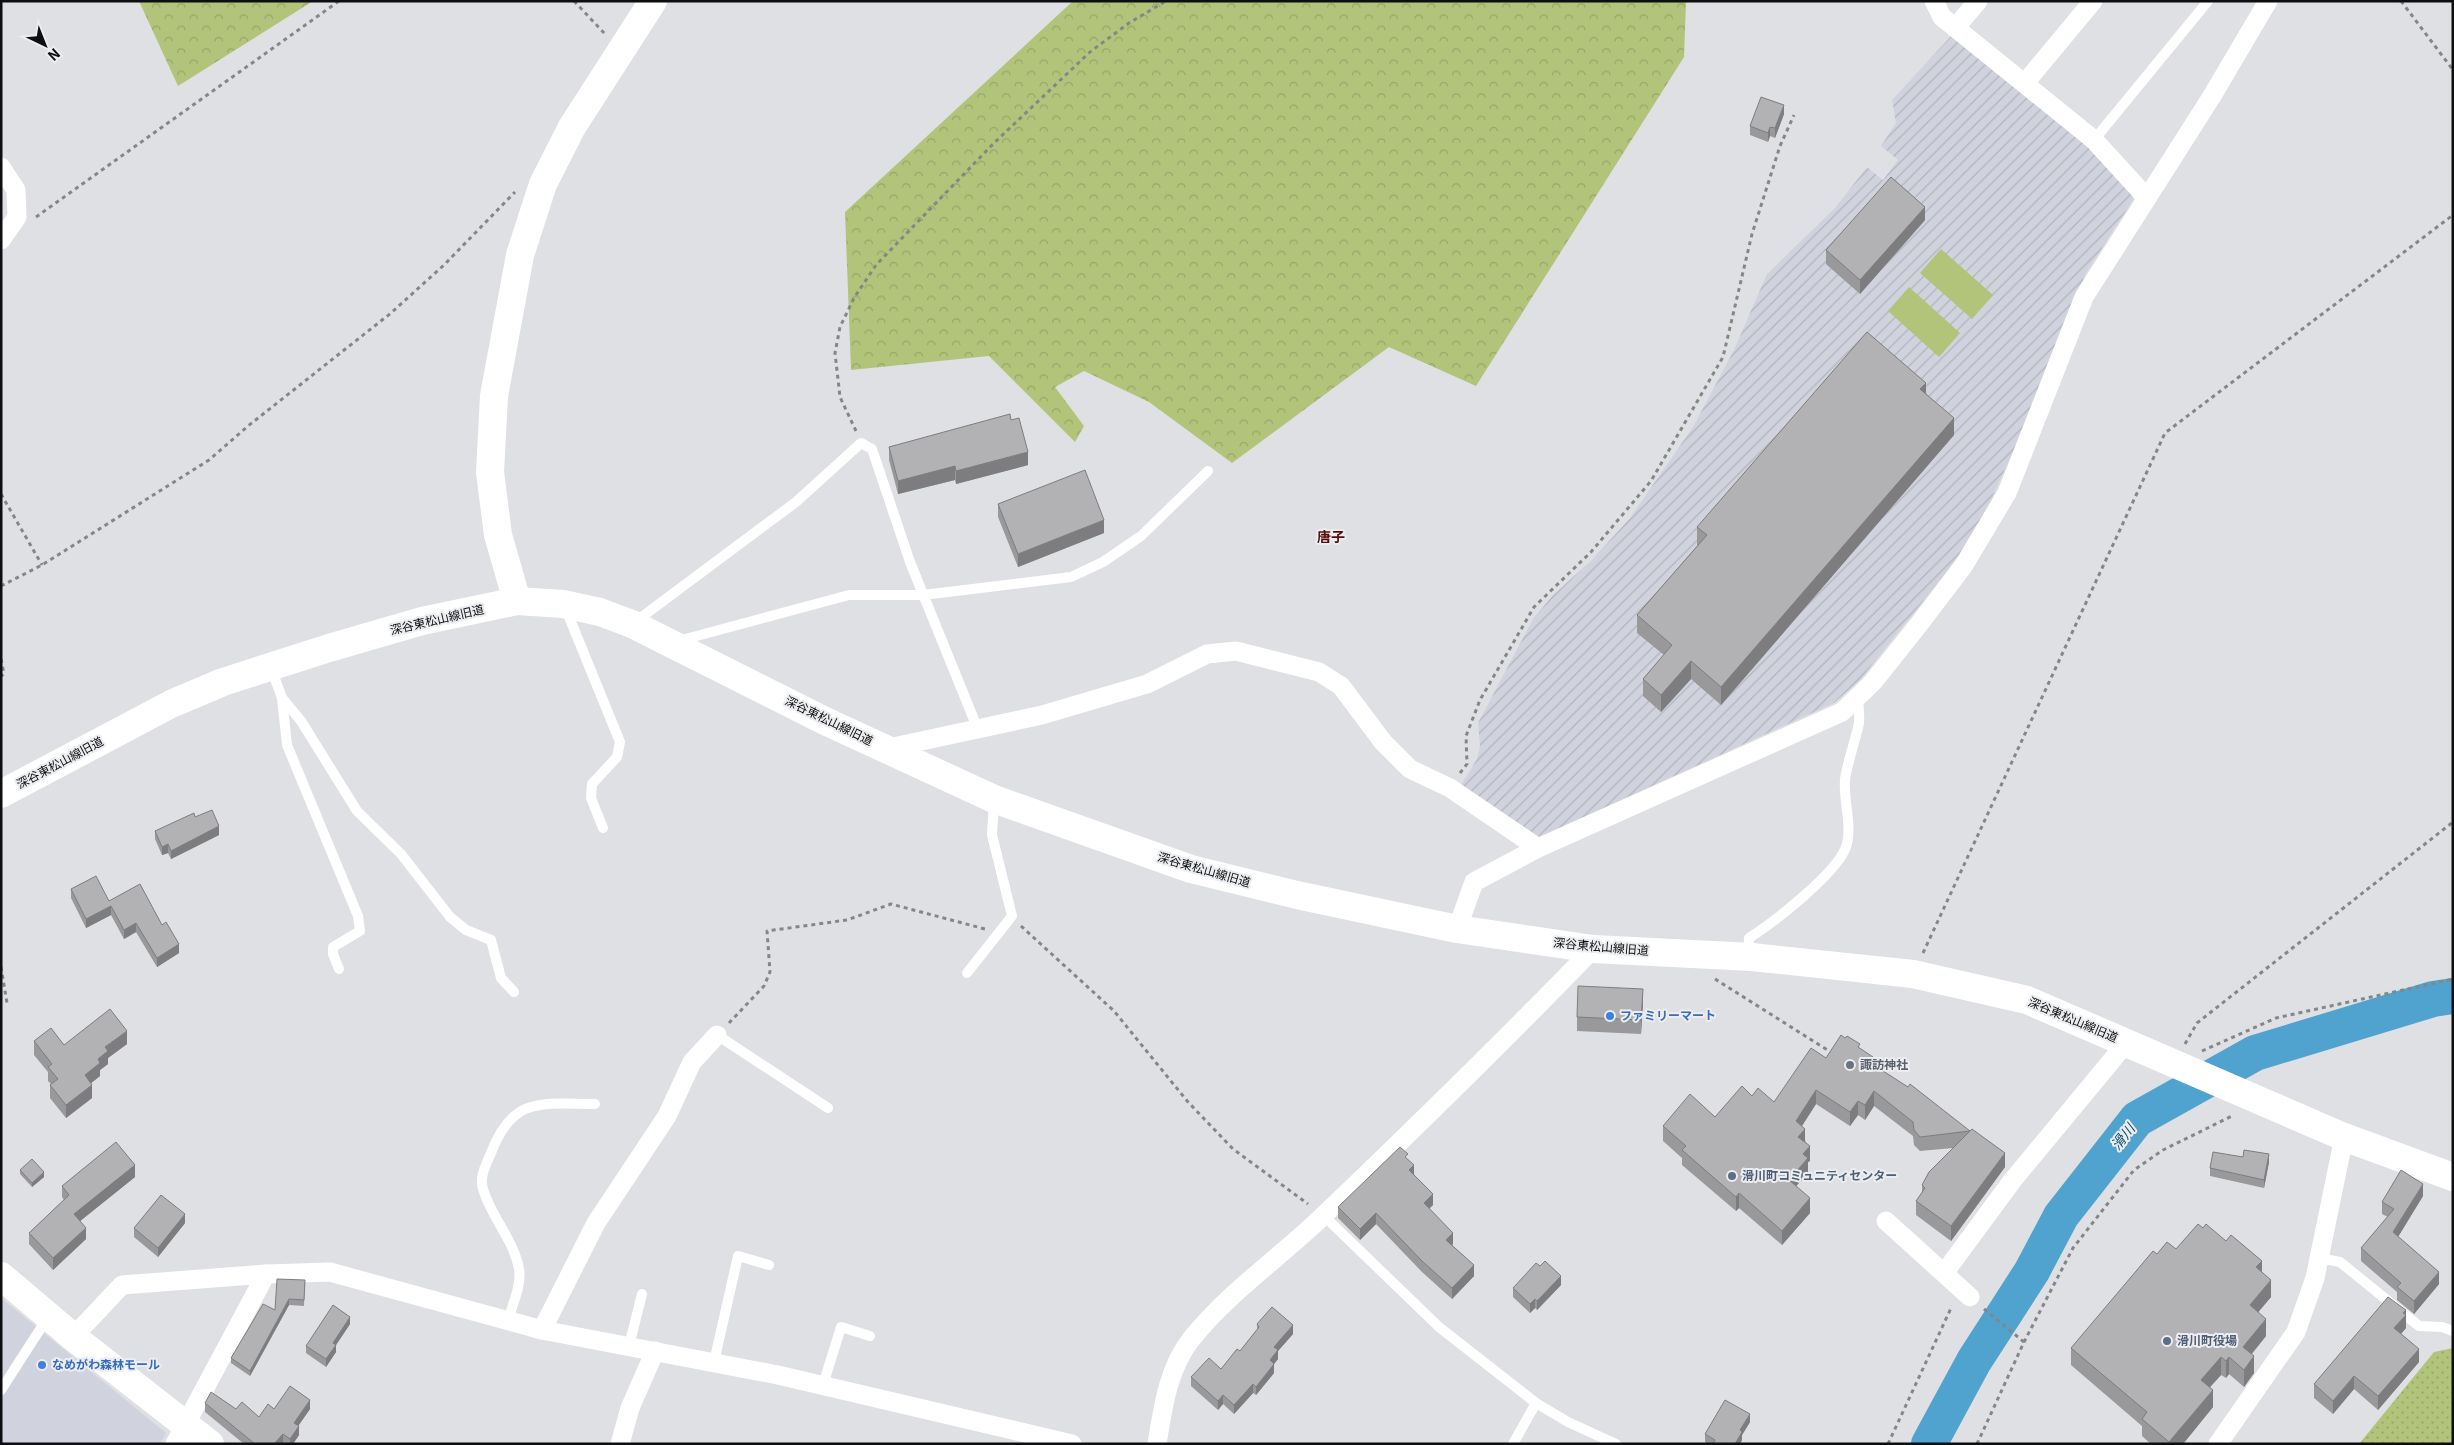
<svg xmlns="http://www.w3.org/2000/svg" width="2454" height="1445" viewBox="0 0 2454 1445" font-family="Georgia,'Noto Sans JP',serif">
	<style>
		.built { fill: #d0d3dd }
		.industrial { fill: url(#industrial-furrows) }
		.grass { fill: url(#grass-dots) }
		.forest { fill: url(#forest-crowns) }
		.pitch { fill: #b2c37a }
		.lines { fill: none; stroke-linecap: round; stroke-linejoin: round }
		.river { stroke: #4fa3ce; stroke-width: 36 }
		.path { stroke: #858688; stroke-width: 3; stroke-dasharray: 4 4; stroke-linecap: butt }
		.lane { stroke: #fff; stroke-width: 10 }
		.street { stroke: #fff; stroke-width: 19 }
		.secondary { stroke: #fff; stroke-width: 28 }
		.wall { fill: #99999c }
		.shaded-wall { fill: #7d7d7f }
		.building { fill: #b2b2b5; stroke: #7d7d7f }
		.shop-dot { fill: #3f7fe0; stroke: #ecedf0; stroke-width: 2 }
		.worship-dot { fill: #6b7280; stroke: #ecedf0; stroke-width: 2 }
		.service-dot { fill: #5c6f8a; stroke: #ecedf0; stroke-width: 2 }
		.labels { text-anchor: middle; stroke-width: 4; stroke-linejoin: round; paint-order: stroke }
		.street-label { font-size: 12px; fill: #0d0e0f; stroke: #ecedf0 }
		.shop-label { font-size: 12px; font-weight: bold; fill: #366cbe; stroke: #ecedf0; text-anchor: start }
		.worship-label { font-size: 12px; font-weight: bold; fill: #5b616d; stroke: #ecedf0; text-anchor: start }
		.service-label { font-size: 12px; font-weight: bold; fill: #4e5e75; stroke: #ecedf0; text-anchor: start }
		.neighbourhood-label { font-size: 14px; font-weight: bold; fill: #520e0a; stroke: #ecedf0 }
		.water-label { font-size: 14px; font-style: italic; fill: #0b516e; stroke: #ecedf0 }
	</style>
	<defs>
		<pattern id="industrial-furrows" width="10" height="10" patternUnits="userSpaceOnUse" patternTransform="scale(1.25)"><rect width="10" height="10" fill="#d0d3dd"/><path d="M-1 1l2-2M0 10L10 0M9 11l2-2" fill="none" stroke="#b1b4bc"/></pattern>
		<pattern id="grass-dots" width="8" height="8" patternUnits="userSpaceOnUse" patternTransform="scale(1.25)"><rect width="8" height="8" fill="#b2c37a"/><path d="M2 2h.1M6 6h.1" fill="none" stroke="#98a668" stroke-width="1.8" stroke-linecap="round"/></pattern>
		<pattern id="forest-crowns" width="20" height="18" patternUnits="userSpaceOnUse" patternTransform="scale(1.25)"><rect width="20" height="18" fill="#b2c37a"/><path d="M2 6a3 3 0 1 1 6 0M12 15a3 3 0 1 1 6 0" fill="none" stroke="#98a668"/></pattern>
	</defs>
	<rect width="100%" height="100%" fill="#dfe0e3"/>
	<!-- built -->
	<path class="built" d="M1,1298L166,1433L160,1444H1Z"/>
	<!-- industrial -->
	<path class="industrial" d="M1952,35L2083,142L2133,195V200L2086,273L2060,334L2026,424L1990,502L1970,540L1945,574L1860,680L1834,703L1540,837L1463,789L1461,785L1477,759L1480,746L1478,723L1533,619L1553,595L1591,561L1630,518L1693,427L1734,350L1767,274L1835,208L1867,167L1883,180L1898,160L1881,146L1896,123L1892,100Z"/>
	<!-- grass -->
	<path class="grass" d="M2453,1348V1444H2359L2434,1352Z"/>
	<!-- forest -->
	<g class="forest">
		<path d="M139,1H313L178,86Z"/>
		<path d="M1073,1H1686L1684,57L1476,386L1389,347L1232,463L1149,402L1084,371L1055,387L1084,426L1075,442L989,356L851,370L845,212Z"/>
	</g>
	<!-- pitch -->
	<g class="pitch">
		<path d="M1941,249L1993,295L1972,319L1920,273Z"/>
		<path d="M1909,287L1960,333L1939,357L1888,311Z"/>
	</g>
	<g class="lines">
		<!-- river -->
		<path class="river" d="M1929,1444L1974,1361L2032,1271L2061,1216L2137,1119L2255,1053L2433,999L2453,996"/>
		<!-- path -->
		<g class="path">
			<path d="M574,1L605,34"/>
			<path d="M2401,1L2453,70"/>
			<path d="M36,217L339,1"/>
			<path d="M856,431L840,397L835,353L840,327L854,298L876,265L994,143L1090,52L1129,23L1166,1"/>
			<path d="M1,494L42,565"/>
			<path d="M1,586L42,565L209,460L248,426L391,313L444,265L515,192"/>
			<path d="M1,659L4,674L1,676"/>
			<path d="M1460,773L1467,764L1466,736L1480,700L1534,607L1591,552L1651,481L1723,357L1752,234L1780,146L1794,115"/>
			<path d="M1021,926L1114,1011L1188,1102L1233,1149L1308,1204"/>
			<path d="M1923,953L2165,433L2453,215"/>
			<path d="M1,967L7,1003"/>
			<path d="M1715,979L1829,1051"/>
			<path d="M729,1023L764,986L770,972L767,931L847,920L891,904L985,929"/>
			<path d="M2185,1044L2197,1023L2453,822"/>
			<path d="M2202,1051L2276,1018L2453,979"/>
			<path d="M1984,1309L2024,1342"/>
			<path d="M1888,1444L1952,1306"/>
			<path d="M1977,1444L2024,1342L2073,1248L2134,1170L2163,1150L2234,1115"/>
		</g>
		<!-- lane -->
		<g class="lane">
			<path d="M2094,140L2208,1"/>
			<path d="M565,607L620,742L617,757L592,784L591,798L603,828"/>
			<path d="M635,622L796,502L861,443L872,449L910,562L977,727"/>
			<path d="M678,641L849,595H923L1071,577L1103,562L1141,536L1208,471"/>
			<path d="M271,668L282,698L287,745L358,916L360,931L333,947V954L339,969"/>
			<path d="M282,698L301,721L357,811L401,854L450,917L466,930L491,940L501,978L514,992"/>
			<path d="M1748,956L1749,938C1774,922 1836,874 1846,847C1853,827 1843,801 1845,779C1848,760 1855,742 1859,723C1860,715 1858,705 1858,697"/>
			<path d="M967,973L1012,916L992,835L994,800"/>
			<path d="M717,1035L828,1108"/>
			<path d="M1324,1216L1439,1327L1536,1403L1568,1422L1616,1444"/>
			<path d="M2319,1258L2340,1262L2419,1326L2442,1327L2453,1331"/>
			<path d="M508,1321C512,1305 522,1285 519,1269C514,1240 491,1217 483,1189C479,1177 486,1165 491,1153C513,1095 542,1104 595,1104"/>
			<path d="M629,1346L642,1294"/>
			<path d="M714,1362L738,1256L769,1265"/>
			<path d="M823,1385L841,1327L870,1336"/>
			<path d="M1,1390L48,1317"/>
			<path d="M1513,1444L1536,1403"/>
		</g>
		<!-- street -->
		<g class="street">
			<path d="M1934,1L1942,17L2094,140L2147,198"/>
			<path d="M1955,28L1978,1"/>
			<path d="M2025,83L2093,1"/>
			<path d="M1,167L16,190L17,217L1,240"/>
			<path d="M884,749L1042,715L1147,684L1207,654L1236,651L1319,672L1341,686L1383,742L1410,769L1450,788L1538,848"/>
			<path d="M1457,929L1474,882L1538,848L1842,712L1873,682L1920,623L1964,565L2007,493L2084,297L2212,96L2268,1"/>
			<path d="M1886,1221L1970,1297"/>
			<path d="M1945,1272L2012,1181L2127,1042"/>
			<path d="M266,1274L330,1272L542,1330L778,1375L1072,1444"/>
			<path d="M542,1330L596,1223L667,1116L692,1062L717,1035"/>
			<path d="M73,1337L122,1285L266,1274L175,1444"/>
			<path d="M620,1444L630,1408L655,1351"/>
			<path d="M1157,1444C1163,1407 1168,1368 1192,1338C1230,1291 1282,1256 1325,1214C1416,1127 1506,1039 1593,949"/>
			<path d="M2218,1444L2296,1332L2315,1278L2344,1137"/>
		</g>
		<!-- secondary -->
		<g class="secondary">
			<path d="M517,601L498,535L490,472L494,396L520,255L543,184L572,127L653,1"/>
			<path d="M1,794L171,704L223,682L329,648L422,621L517,601L563,604L600,612L632,624L825,721L994,799L1191,869L1297,895L1457,929L1593,949L1752,957L1913,974L2027,1000L2344,1137L2453,1177"/>
			<path d="M1,1276L73,1337L210,1444"/>
		</g>
	</g>
	<!-- wall -->
	<g class="wall">
		<path d="M1784,114L1775,138L1770,136L1768,142L1750,135V126Z"/>
		<path d="M1925,220L1860,294L1826,264V250Z"/>
		<path d="M1926,393L1954,435L1721,705L1691,679L1661,712L1643,696V679L1664,655L1637,633V615L1698,545H1697V527Z"/>
		<path d="M1011,420L1028,465L956,484L955,480L898,494L889,460V447Z"/>
		<path d="M998,504L1104,533L1018,567L998,517Z"/>
		<path d="M195,817L219,835L171,859L168,853L162,855L155,839V831Z"/>
		<path d="M71,889L109,901L162,925L179,953L157,967L136,932L124,939L111,915L86,928L71,898Z"/>
		<path d="M1643,1002L1641,1034L1577,1031V1017Z"/>
		<path d="M34,1041L64,1045L127,1044L108,1058V1064L100,1070V1076L91,1083L92,1098L66,1118L50,1098V1085L51,1084L48,1081V1072L34,1055Z"/>
		<path d="M1860,1049L1873,1064L1970,1131L2005,1167L1951,1241L1916,1215V1201L1922,1193V1185L1953,1148L1920,1151L1914,1145L1913,1136L1874,1106L1865,1120L1858,1115L1850,1126L1816,1104L1802,1126L1810,1161L1808,1162V1173L1796,1186L1810,1213L1782,1245L1739,1208L1736,1211L1682,1165V1158L1663,1141V1126L1715,1117L1752,1096L1774,1102L1826,1058Z"/>
		<path d="M1408,1159L1414,1174L1433,1205L1429,1208L1453,1244L1452,1245L1474,1276L1452,1299L1422,1272L1376,1224L1360,1240L1338,1218V1207Z"/>
		<path d="M2269,1162L2264,1188L2210,1176V1168Z"/>
		<path d="M20,1170L44,1177L32,1187L20,1174Z"/>
		<path d="M135,1177L80,1221L86,1239L53,1270L29,1244V1233L64,1200L62,1197V1186Z"/>
		<path d="M2423,1196L2398,1237L2439,1284L2414,1314L2397,1300V1292L2361,1261V1248L2388,1217L2382,1214V1202Z"/>
		<path d="M185,1223L158,1257L134,1237V1228Z"/>
		<path d="M2176,1249L2262,1272L2271,1297L2258,1312L2266,1336L2252,1354L2254,1373L2244,1387L2229,1374L2226,1378L2221,1375L2210,1387L2213,1407L2183,1444H2151L2142,1436V1426L2071,1365V1348L2157,1254Z"/>
		<path d="M305,1280L304,1306L289,1305L250,1376L231,1363V1358L275,1310Z"/>
		<path d="M1561,1285L1537,1310L1535,1308L1530,1313L1513,1297V1288Z"/>
		<path d="M2406,1310V1328L2401,1334L2419,1362L2378,1410L2354,1389L2333,1414L2314,1398V1384Z"/>
		<path d="M350,1324L336,1345V1352L326,1367L306,1353V1346Z"/>
		<path d="M1257,1324L1293,1334L1278,1351V1359L1274,1364V1373L1256,1395L1253,1393L1234,1414L1223,1404L1218,1410L1191,1386V1377L1221,1369L1240,1351L1257,1330Z"/>
		<path d="M205,1403L259,1417L274,1409H310L298,1426L299,1435L293,1444H284L283,1443L282,1444H244L205,1412Z"/>
		<path d="M1750,1422L1742,1435V1440L1740,1444H1708L1705,1442V1434Z"/>
	</g>
	<!-- shaded-wall -->
	<g class="shaded-wall">
		<path d="M1784,105V114L1775,138V128Z"/>
		<path d="M1770,127V136L1768,142V133Z"/>
		<path d="M1925,207V220L1860,294V280Z"/>
		<path d="M1926,383V400L1920,389Z"/>
		<path d="M1954,418V435L1721,705V687Z"/>
		<path d="M1028,452V465L956,484V471Z"/>
		<path d="M955,466V480L898,494V481Z"/>
		<path d="M1104,520V533L1018,567V554Z"/>
		<path d="M1691,661V679L1661,712V695Z"/>
		<path d="M219,826V835L171,859V851Z"/>
		<path d="M168,844V853L162,855V847Z"/>
		<path d="M111,906V915L86,928V919Z"/>
		<path d="M136,923V932L124,939V930Z"/>
		<path d="M179,944V953L157,967V958Z"/>
		<path d="M1643,989V1002L1641,1034V1020Z"/>
		<path d="M127,1031V1044L108,1058V1064L100,1070V1076L85,1088V1075L98,1059L105,1047Z"/>
		<path d="M1873,1057V1072L1869,1062Z"/>
		<path d="M92,1085V1098L66,1118V1105Z"/>
		<path d="M1816,1090V1104L1796,1135V1121Z"/>
		<path d="M1874,1091V1106L1865,1120V1105Z"/>
		<path d="M1858,1101V1115L1850,1126V1112Z"/>
		<path d="M1805,1129V1143L1798,1137Z"/>
		<path d="M1810,1146V1161L1808,1162V1173L1789,1194V1180L1803,1154Z"/>
		<path d="M2005,1153V1167L1951,1241V1226Z"/>
		<path d="M2269,1154V1162L2264,1188V1180Z"/>
		<path d="M135,1165V1177L74,1226V1214Z"/>
		<path d="M1414,1165V1175L1409,1170Z"/>
		<path d="M44,1172V1177L32,1187V1183Z"/>
		<path d="M2423,1184V1196L2393,1245V1232Z"/>
		<path d="M1739,1193V1208L1736,1211V1197Z"/>
		<path d="M1433,1194V1205L1424,1214V1203Z"/>
		<path d="M1810,1198V1213L1782,1245V1231Z"/>
		<path d="M1376,1213V1224L1360,1240V1229Z"/>
		<path d="M185,1214V1223L158,1257V1248Z"/>
		<path d="M86,1228V1239L53,1270V1258Z"/>
		<path d="M1453,1233V1244L1446,1251V1240Z"/>
		<path d="M2262,1261V1278L2256,1267Z"/>
		<path d="M1474,1265V1276L1452,1299V1288Z"/>
		<path d="M2439,1272V1284L2414,1314V1301Z"/>
		<path d="M1561,1276V1285L1537,1310V1301Z"/>
		<path d="M2271,1280V1297L2250,1322V1305Z"/>
		<path d="M289,1299V1305L250,1376V1371Z"/>
		<path d="M1535,1299V1308L1530,1313V1304Z"/>
		<path d="M2406,1310V1328L2394,1342V1328Z"/>
		<path d="M350,1317V1324L336,1345V1352L326,1367V1359L333,1343Z"/>
		<path d="M2266,1319V1336L2243,1364V1347Z"/>
		<path d="M1293,1325V1334L1278,1351V1359L1270,1369V1360L1274,1347Z"/>
		<path d="M2419,1349V1362L2378,1410V1396Z"/>
		<path d="M2254,1356V1373L2244,1387V1370Z"/>
		<path d="M2221,1357V1375L2201,1397V1380Z"/>
		<path d="M2229,1357V1374L2226,1378V1361Z"/>
		<path d="M1274,1364V1373L1256,1395V1387Z"/>
		<path d="M2354,1376V1389L2333,1414V1401Z"/>
		<path d="M1253,1384V1393L1234,1414V1405Z"/>
		<path d="M2213,1390V1407L2183,1444H2169V1442Z"/>
		<path d="M1223,1395V1404L1218,1410V1401Z"/>
		<path d="M310,1400V1409L294,1432V1423Z"/>
		<path d="M1750,1414V1422L1742,1435V1440L1740,1444H1735L1740,1430Z"/>
		<path d="M299,1426V1435L293,1444H290V1439Z"/>
		<path d="M283,1434V1443L282,1444H274Z"/>
	</g>
	<!-- building -->
	<g class="building">
		<path d="M1761,97L1784,105L1775,128L1770,127L1768,133L1750,126Z"/>
		<path d="M1891,177L1925,207L1860,280L1826,250Z"/>
		<path d="M1867,332L1926,383L1920,389L1954,418L1721,687L1691,661L1661,695L1643,679L1672,645L1637,615L1707,535L1697,527Z"/>
		<path d="M1010,414L1011,420L1019,418L1028,452L956,471L955,466L898,481L889,447Z"/>
		<path d="M1085,470L1104,520L1018,554L998,504Z"/>
		<path d="M212,810L219,826L171,851L168,844L162,847L155,831L194,813L195,817Z"/>
		<path d="M96,876L109,901L140,884L162,925L166,922L179,944L157,958L136,923L124,930L111,906L86,919L71,889Z"/>
		<path d="M1578,986L1643,989L1641,1020L1577,1017Z"/>
		<path d="M110,1009L127,1031L105,1047L108,1051L98,1059L100,1063L85,1075L92,1085L66,1105L50,1085L58,1079L48,1067L52,1064L34,1041L51,1028L64,1045Z"/>
		<path d="M1841,1035L1845,1038L1847,1036L1860,1044L1858,1047L1873,1057L1869,1062L1908,1087L1910,1084L1970,1131L1972,1129L2005,1153L1951,1226L1916,1201L1925,1188L1922,1185L1929,1172L1970,1131L1920,1137L1914,1130L1913,1122L1874,1091L1865,1105L1858,1101L1850,1112L1816,1090L1796,1121L1805,1129L1798,1137L1810,1146L1803,1154L1808,1158L1789,1180L1810,1198L1782,1231L1739,1193L1736,1197L1682,1150L1686,1146L1663,1126L1690,1094L1715,1117L1742,1086L1752,1096L1758,1088L1774,1102L1811,1048L1826,1058Z"/>
		<path d="M116,1142L135,1165L74,1214L86,1228L53,1258L29,1233L69,1195L62,1186Z"/>
		<path d="M1400,1147L1408,1154L1405,1157L1414,1165L1409,1170L1433,1194L1424,1203L1453,1233L1446,1240L1474,1265L1452,1288L1422,1261L1376,1213L1360,1229L1338,1207Z"/>
		<path d="M2244,1150L2269,1154L2264,1180L2210,1168L2213,1152L2243,1157Z"/>
		<path d="M32,1159L44,1172L32,1183L20,1170Z"/>
		<path d="M2401,1170L2423,1184L2393,1232L2439,1272L2414,1301L2397,1287L2401,1283L2361,1248L2394,1209L2382,1202Z"/>
		<path d="M161,1195L185,1214L158,1248L134,1228Z"/>
		<path d="M2198,1224L2203,1228L2206,1224L2226,1241L2231,1235L2262,1261L2256,1267L2271,1280L2250,1305L2266,1319L2243,1347L2254,1356L2244,1370L2229,1357L2226,1361L2221,1357L2201,1380L2213,1390L2169,1442L2142,1419L2147,1412L2071,1348L2153,1251L2157,1254L2167,1242L2176,1249Z"/>
		<path d="M1545,1261L1561,1276L1537,1301L1535,1299L1530,1304L1513,1288L1536,1263L1540,1266Z"/>
		<path d="M277,1279L305,1280L304,1300L289,1299L250,1371L231,1358L263,1304L275,1310Z"/>
		<path d="M2388,1297L2406,1310L2403,1313L2406,1315L2394,1328L2419,1349L2378,1396L2354,1376L2333,1401L2314,1384Z"/>
		<path d="M333,1305L350,1317L333,1343L336,1345L326,1359L306,1346Z"/>
		<path d="M1272,1307L1293,1325L1274,1347L1278,1350L1270,1360L1274,1364L1256,1387L1253,1384L1234,1405L1223,1395L1218,1401L1191,1377L1209,1358L1221,1369L1237,1349L1240,1351L1259,1327L1257,1324Z"/>
		<path d="M290,1386L310,1400L294,1423L299,1426L290,1439L283,1434L274,1444H255L205,1403L211,1392L236,1409L242,1402L259,1417L268,1404L274,1409Z"/>
		<path d="M1725,1400L1750,1414L1740,1430L1742,1432L1735,1444H1713L1715,1440L1705,1434Z"/>
	</g>
	<!-- markers -->
	<g class="shop-dot">
		<circle cx="1610" cy="1016" r="5"/>
		<circle cx="42" cy="1365" r="5"/>
	</g>
	<circle class="worship-dot" cx="1850" cy="1065" r="5"/>
	<g class="service-dot">
		<circle cx="1732" cy="1176" r="5"/>
		<circle cx="2167" cy="1341" r="5"/>
	</g>
	<g class="labels">
		<!-- street labels -->
		<g class="street-label">
			<text transform="translate(437 620) rotate(-13)" y="4">深谷東松山線旧道</text>
			<text transform="translate(829 721) rotate(26)" y="4">深谷東松山線旧道</text>
			<text transform="translate(60 763) rotate(-28)" y="4">深谷東松山線旧道</text>
			<text transform="translate(1204 870) rotate(16)" y="4">深谷東松山線旧道</text>
			<text transform="translate(1601 947) rotate(5)" y="4">深谷東松山線旧道</text>
			<text transform="translate(2073 1020) rotate(23)" y="4">深谷東松山線旧道</text>
		</g>
		<!-- shop labels -->
		<g class="shop-label">
			<text x="1620" y="1020">ファミリーマート</text>
			<text x="52" y="1369">なめがわ森林モール</text>
		</g>
		<!-- worship labels -->
		<g class="worship-label">
			<text x="1860" y="1069">諏訪神社</text>
		</g>
		<!-- service labels -->
		<g class="service-label">
			<text x="1742" y="1180">滑川町コミュニティセンター</text>
			<text x="2177" y="1345">滑川町役場</text>
		</g>
		<!-- neighbourhood labels -->
		<g class="neighbourhood-label">
			<text x="1331" y="542">唐子</text>
		</g>
		<!-- water labels -->
		<g class="water-label">
			<text transform="translate(2123 1137) rotate(-52)" y="5">滑川</text>
		</g>
	</g>
	<!-- border -->
	<rect width="2454" height="1445" fill="none" stroke="#0d0e0f" stroke-width="5"/>
	<!-- north arrow -->
	<g transform="translate(45 45) rotate(137)" stroke="#ecedf0" stroke-width="4" paint-order="stroke">
	<path d="M0-4L9 19L0 12L-9 19Z" fill="#0d0e0f"/>
	<text y="-8" font-size="14" font-weight="bold" text-anchor="middle" fill="#0d0e0f">N</text>
	</g>
</svg>
